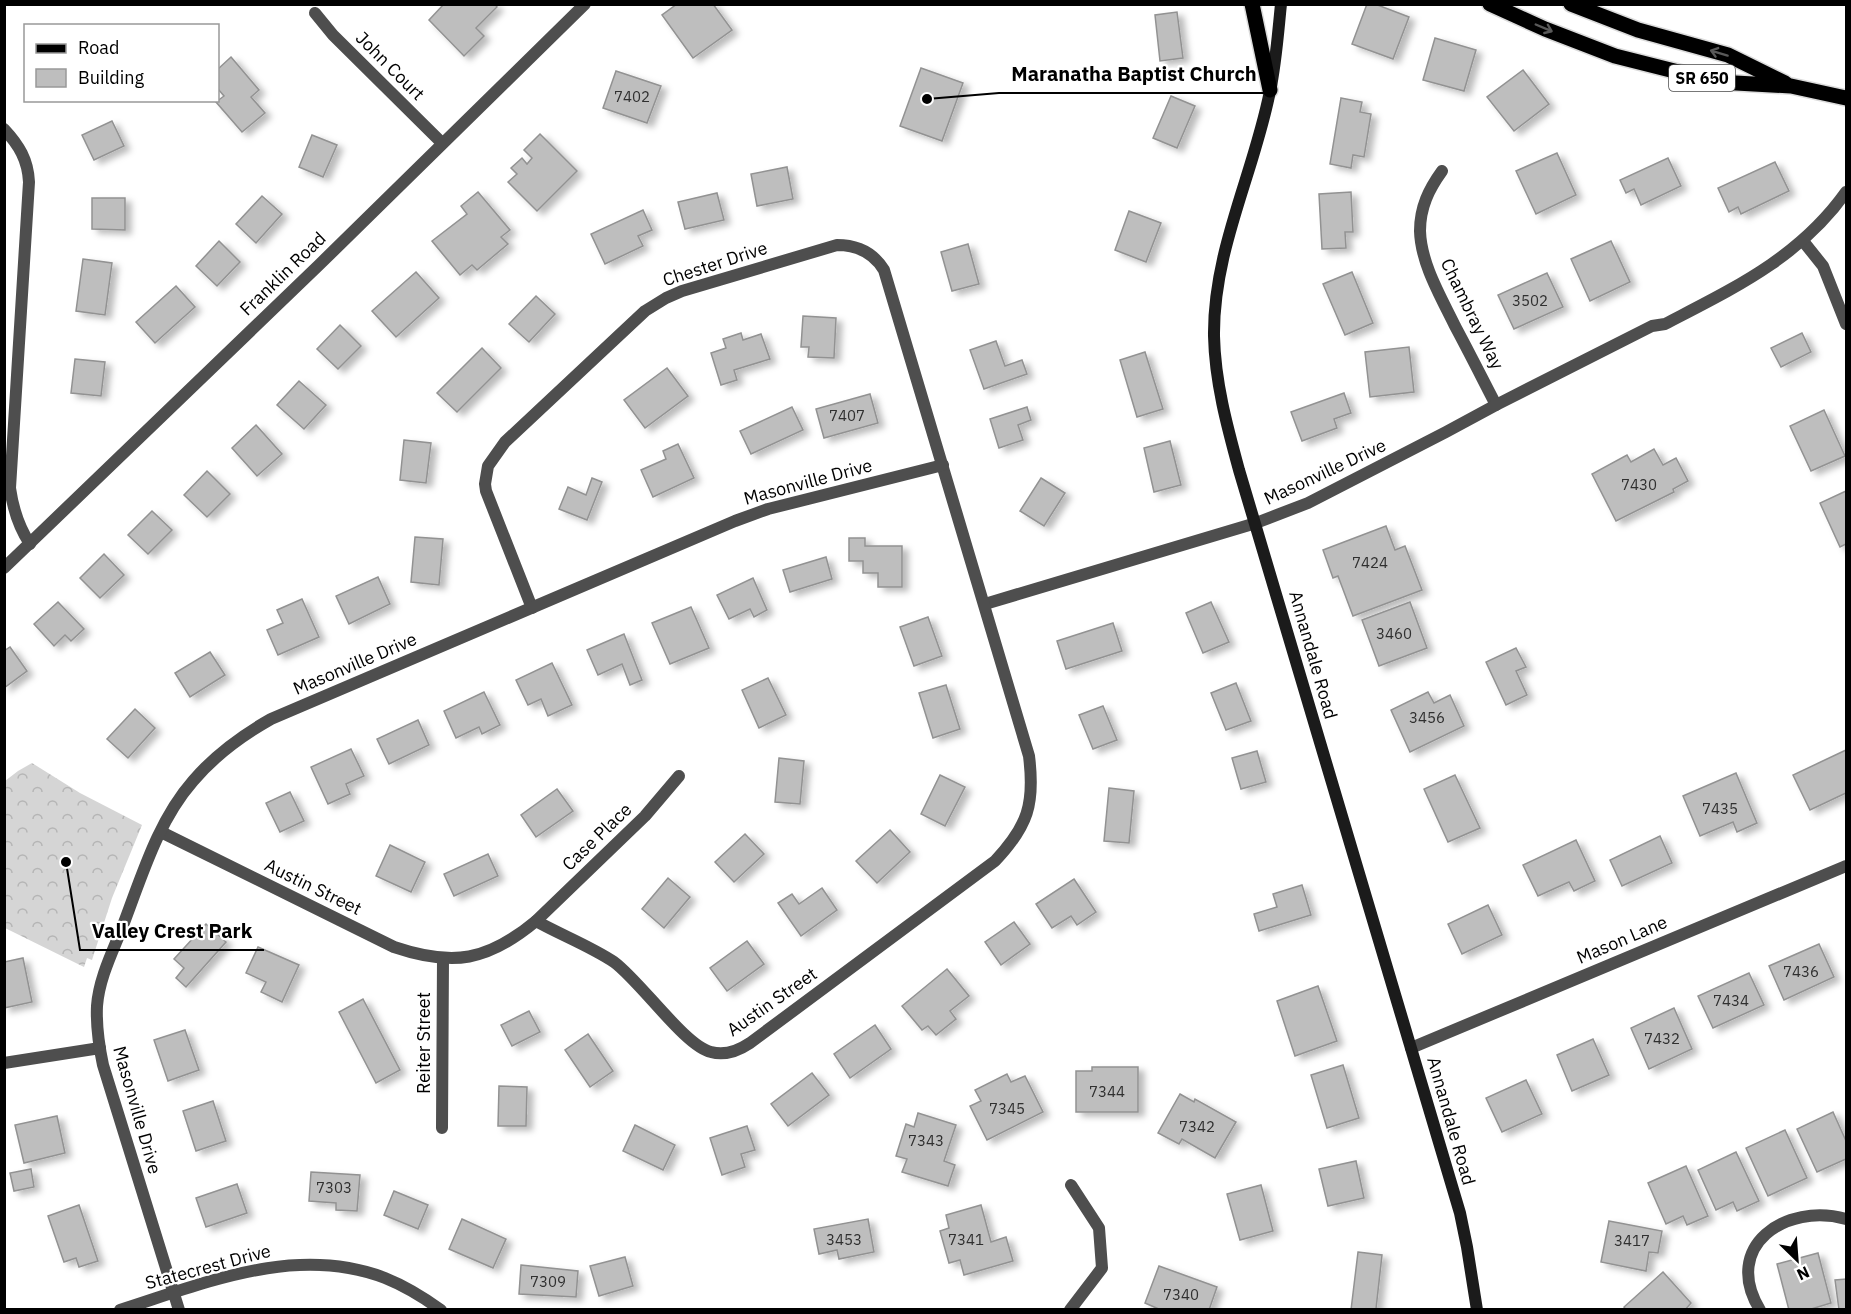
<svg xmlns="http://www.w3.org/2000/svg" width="1851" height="1314" viewBox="0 0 1851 1314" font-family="'IBM Plex Sans',sans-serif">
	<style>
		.forest { fill: url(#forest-crowns) }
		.building { fill: #bebebe; stroke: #929292; stroke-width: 1.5; filter: url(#shadow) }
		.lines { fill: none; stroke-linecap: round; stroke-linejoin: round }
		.primary-casing { stroke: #dbdbdb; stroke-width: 18 }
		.minor { stroke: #4e4e4e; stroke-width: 12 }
		.secondary { stroke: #1b1b1b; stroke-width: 12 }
		.primary { stroke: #000; stroke-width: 15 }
		.oneway { stroke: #595959 }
		.labels { text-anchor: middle; stroke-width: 4.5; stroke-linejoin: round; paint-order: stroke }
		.number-label { font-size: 15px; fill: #303030 }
		.shield { fill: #fff; stroke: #4c4c4c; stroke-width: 1.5 }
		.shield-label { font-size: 16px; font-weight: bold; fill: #000 }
		.street-label { font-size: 18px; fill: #000; stroke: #fff }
		.leader { fill: none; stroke: #000; stroke-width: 2 }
		.callout-dot { fill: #000; stroke: #fff; stroke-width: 2 }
		.callout-label { font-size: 20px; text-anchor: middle; font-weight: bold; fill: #000; stroke: #fff; stroke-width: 4.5; stroke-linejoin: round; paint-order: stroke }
	</style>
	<defs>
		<pattern id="forest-crowns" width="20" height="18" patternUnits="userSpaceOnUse" patternTransform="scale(1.5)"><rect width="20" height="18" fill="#d5d5d5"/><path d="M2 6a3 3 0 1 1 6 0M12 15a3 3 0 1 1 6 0" fill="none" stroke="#b5b5b5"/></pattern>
		<filter id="shadow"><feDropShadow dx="6" dy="4" stdDeviation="3" flood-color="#0004"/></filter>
	</defs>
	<rect width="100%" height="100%" fill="#fff"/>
	<!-- forest -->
	<path class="forest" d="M32,763L80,793L142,825L112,898L92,960L87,958L84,967L5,928V781L18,771Z"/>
	<!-- building -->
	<g class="building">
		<path d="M444,4H495L497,7L476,28L484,36L464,56L429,20Z"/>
		<path d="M677,4H713L732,30L693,58L662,15Z"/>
		<path d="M1367,4H1375L1409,17L1393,59L1352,44Z"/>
		<path d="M1177,12L1183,58L1160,61L1155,15Z"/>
		<path d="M1435,38L1476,50L1464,91L1423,80Z"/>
		<path d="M231,57L259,90L251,97L265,113L242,132L216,102L224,96L218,89V69Z"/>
		<path d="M921,68L963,83L942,141L900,126Z"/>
		<path d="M1523,70L1549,104L1514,131L1487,97Z"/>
		<path d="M616,71L661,86L647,123L603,108Z"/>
		<path d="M1171,96L1195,106L1177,148L1153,138Z"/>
		<path d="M1341,98L1362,102L1360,112L1371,114L1364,157L1353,155L1351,168L1330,164Z"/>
		<path d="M112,121L124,146L94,160L82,135Z"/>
		<path d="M540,134L577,171L537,211L508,182L517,174L511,168L522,158L527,164L532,158L524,150Z"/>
		<path d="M312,135L337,145L323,177L299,167Z"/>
		<path d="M1557,153L1576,195L1536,214L1516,171Z"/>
		<path d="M1668,158L1681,186L1641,205L1634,189L1626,193L1620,180Z"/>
		<path d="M1775,162L1789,191L1741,214L1738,207L1729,212L1718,188Z"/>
		<path d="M787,167L793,199L757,206L751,174Z"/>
		<path d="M478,192L510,230L501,237L508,244L477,270L472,265L460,275L432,241L467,214L461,206Z"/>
		<path d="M1351,192L1353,232H1345L1346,248L1322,249L1319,194Z"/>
		<path d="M717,193L724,220L685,229L678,202Z"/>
		<path d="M262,196L282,214L256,243L236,224Z"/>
		<path d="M92,198H125V230L92,229Z"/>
		<path d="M643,210L652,230L638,236L643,246L605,264L591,234Z"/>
		<path d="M1129,211L1161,223L1146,262L1115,250Z"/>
		<path d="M219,241L240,262L217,286L196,266Z"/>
		<path d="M1611,241L1630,282L1590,301L1571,259Z"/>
		<path d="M968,244L979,284L952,291L941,252Z"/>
		<path d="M83,259L112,263L105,315L76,311Z"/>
		<path d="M416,272L439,298L396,337L372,311Z"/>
		<path d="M1352,272L1373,323L1345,335L1323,284Z"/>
		<path d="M1547,273L1563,307L1514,329L1498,295Z"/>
		<path d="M176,286L195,307L155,343L136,322Z"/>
		<path d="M536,296L555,314L529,342L509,324Z"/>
		<path d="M803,316L836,318L834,358L808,357L809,347H801Z"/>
		<path d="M340,325L361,346L338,369L317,349Z"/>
		<path d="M741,333L743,340L761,334L770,359L734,370L737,380L721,385L711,353L726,348L723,339Z"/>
		<path d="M1802,333L1811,352L1781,367L1771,348Z"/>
		<path d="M996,341L1005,366L1022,360L1027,374L984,389L970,350Z"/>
		<path d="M1409,347L1414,392L1370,397L1365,352Z"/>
		<path d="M482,348L501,368L457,412L437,393Z"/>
		<path d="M1145,352L1163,409L1137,417L1120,360Z"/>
		<path d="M75,359L105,362L101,396L71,393Z"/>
		<path d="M667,368L688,396L645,428L624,400Z"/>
		<path d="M299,381L326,405L304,429L277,405Z"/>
		<path d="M1344,393L1351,413L1334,419L1337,428L1302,441L1291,412Z"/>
		<path d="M870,394L878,423L824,438L816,409Z"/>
		<path d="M792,407L803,430L751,454L740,431Z"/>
		<path d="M1027,407L1031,420L1018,425L1023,440L999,448L990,419Z"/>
		<path d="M1824,410L1845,456L1811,471L1790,426Z"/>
		<path d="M256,425L282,454L257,476L232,448Z"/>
		<path d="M404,440L431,443L426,483L400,480Z"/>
		<path d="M1170,441L1181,485L1154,492L1144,448Z"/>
		<path d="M678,444L694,478L653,497L641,470L666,459L663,451Z"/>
		<path d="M1654,449L1663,465L1676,458L1688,481L1673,489L1674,492L1616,521L1592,474L1627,455L1631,462Z"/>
		<path d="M207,471L230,494L207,517L184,495Z"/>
		<path d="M592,478L602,482L587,520L559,509L568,487L586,495Z"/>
		<path d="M1041,478L1065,493L1044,526L1020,511Z"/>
		<path d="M1846,491V544L1840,547L1820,503Z"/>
		<path d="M152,511L172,530L148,554L128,535Z"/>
		<path d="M1386,526L1395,550L1405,546L1422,590L1353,616L1338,576L1333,578L1323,550Z"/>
		<path d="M415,537L443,539L439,585L411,582Z"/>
		<path d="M849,538H865V546H902V587H878V573H863V561H849Z"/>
		<path d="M104,554L124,575L100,598L80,578Z"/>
		<path d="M826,557L832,579L790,592L783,570Z"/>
		<path d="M378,577L390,604L349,624L336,596Z"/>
		<path d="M753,578L767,610L754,617L750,609L729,619L717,595Z"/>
		<path d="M302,599L319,637L278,655L267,630L283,623L277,610Z"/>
		<path d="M58,602L84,629L71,641L65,635L54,646L34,624Z"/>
		<path d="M1211,602L1229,642L1203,653L1186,613Z"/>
		<path d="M1410,602L1427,648L1379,666L1362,620Z"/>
		<path d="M691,607L709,648L670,664L652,623Z"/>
		<path d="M928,617L942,656L914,666L900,627Z"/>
		<path d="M1113,623L1122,651L1066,669L1057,641Z"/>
		<path d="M624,634L642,680L630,685L622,664L598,675L587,650Z"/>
		<path d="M10,647L27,671L4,688V651Z"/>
		<path d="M1516,648L1526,667L1516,671L1527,695L1506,705L1486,662Z"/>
		<path d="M210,652L225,675L190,697L175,673Z"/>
		<path d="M552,663L572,705L548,716L541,699L528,705L516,680Z"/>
		<path d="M768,678L786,715L759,728L742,690Z"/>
		<path d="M1236,683L1251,721L1226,730L1211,693Z"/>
		<path d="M946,685L960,729L933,738L919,693Z"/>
		<path d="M484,692L500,725L482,734L479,727L456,738L444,711Z"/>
		<path d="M1428,692L1434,703L1450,695L1464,726L1410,752L1391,710Z"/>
		<path d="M1103,706L1117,740L1093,749L1079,715Z"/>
		<path d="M135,709L155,728L128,758L107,739Z"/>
		<path d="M418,720L429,745L389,764L377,739Z"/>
		<path d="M351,749L364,776L346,784L350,794L328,804L311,767Z"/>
		<path d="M1846,750V793L1810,810L1793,775Z"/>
		<path d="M1257,751L1266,782L1241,789L1232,758Z"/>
		<path d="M779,758L804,761L800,804L775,802Z"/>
		<path d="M1736,773L1757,823L1737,832L1733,822L1700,836L1683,796Z"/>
		<path d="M940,775L965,787L945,826L921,814Z"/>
		<path d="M1455,775L1480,828L1448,842L1424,789Z"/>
		<path d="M1109,788L1134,791L1129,843L1104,841Z"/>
		<path d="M557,789L573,811L536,837L521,815Z"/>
		<path d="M290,792L304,821L280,832L266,803Z"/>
		<path d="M890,830L910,852L877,883L856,861Z"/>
		<path d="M745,834L764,854L734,882L715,862Z"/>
		<path d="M1660,836L1672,863L1622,886L1610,860Z"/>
		<path d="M1576,840L1595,881L1574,891L1569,882L1538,896L1523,865Z"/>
		<path d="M390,845L425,862L411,892L376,876Z"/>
		<path d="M488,854L498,876L454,896L444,874Z"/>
		<path d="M668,878L690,897L664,928L642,909Z"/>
		<path d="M1074,879L1096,912L1077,925L1071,916L1052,928L1036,904Z"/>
		<path d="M1302,885L1311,915L1259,931L1254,914L1277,907L1273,894Z"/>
		<path d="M822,888L837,910L801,936L778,903L792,894L799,904Z"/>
		<path d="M1488,905L1502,935L1462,954L1448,924Z"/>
		<path d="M1014,922L1030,944L1001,965L985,942Z"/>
		<path d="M206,924L226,942L186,987L176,978L184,968L174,959Z"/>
		<path d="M747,941L764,964L727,991L710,968Z"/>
		<path d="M1819,944L1834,977L1784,1000L1769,966Z"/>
		<path d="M258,947L299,965L282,1002L261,992L266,982L246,973Z"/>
		<path d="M23,958L32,1002L4,1008V962Z"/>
		<path d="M947,969L969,996L950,1011L956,1019L936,1035L928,1026L922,1030L902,1006Z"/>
		<path d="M1749,973L1764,1005L1713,1028L1698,996Z"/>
		<path d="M1318,986L1337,1041L1295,1056L1277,1001Z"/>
		<path d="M363,999L400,1070L376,1083L339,1012Z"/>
		<path d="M1674,1008L1692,1049L1649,1069L1631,1028Z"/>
		<path d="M529,1011L540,1032L512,1046L501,1025Z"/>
		<path d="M875,1025L891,1049L850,1078L834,1054Z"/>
		<path d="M185,1030L199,1070L168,1081L154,1040Z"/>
		<path d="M588,1034L613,1071L590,1087L565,1050Z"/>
		<path d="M1593,1039L1609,1075L1572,1091L1557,1055Z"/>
		<path d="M1343,1065L1359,1118L1327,1128L1311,1075Z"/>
		<path d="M1092,1067H1138V1112H1076V1071H1092Z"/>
		<path d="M812,1073L829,1095L788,1126L771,1104Z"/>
		<path d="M1007,1074L1011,1082L1025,1076L1043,1112L987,1140L970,1106L981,1101L975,1090Z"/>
		<path d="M1526,1080L1542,1114L1502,1132L1486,1098Z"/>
		<path d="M499,1086L527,1087L526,1126H498Z"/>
		<path d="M1180,1094L1194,1102L1195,1099L1236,1122L1215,1158L1182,1139L1179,1144L1158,1133Z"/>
		<path d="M213,1101L226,1141L196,1151L183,1111Z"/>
		<path d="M1833,1112L1846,1141V1159L1817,1172L1797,1129Z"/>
		<path d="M918,1113L956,1125L944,1161L955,1165L948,1186L902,1172L907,1159L896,1156L906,1124L914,1127Z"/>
		<path d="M57,1116L65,1153L24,1163L15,1125Z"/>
		<path d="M635,1125L675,1145L663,1170L623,1151Z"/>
		<path d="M747,1126L755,1150L741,1154L745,1167L722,1175L710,1138Z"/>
		<path d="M1785,1130L1807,1178L1768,1196L1746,1148Z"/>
		<path d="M1736,1152L1759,1201L1737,1211L1733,1202L1716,1210L1698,1170Z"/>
		<path d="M1356,1161L1364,1198L1328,1206L1319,1169Z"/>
		<path d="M1686,1166L1708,1216L1687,1225L1683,1216L1666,1224L1648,1183Z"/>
		<path d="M31,1169L34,1187L14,1191L10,1173Z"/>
		<path d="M311,1172L360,1175L357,1211L336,1210V1203L309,1201Z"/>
		<path d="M237,1184L247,1213L206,1227L196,1198Z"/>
		<path d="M1261,1185L1273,1231L1240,1240L1227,1194Z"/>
		<path d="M394,1191L428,1205L418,1229L384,1215Z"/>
		<path d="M79,1205L98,1261L79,1267L76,1258L64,1262L48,1216Z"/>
		<path d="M981,1205L991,1242L1006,1237L1013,1261L964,1275L960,1260L949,1263L940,1231L949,1228L946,1215Z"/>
		<path d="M462,1219L506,1239L493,1268L449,1249Z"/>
		<path d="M868,1219L874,1252L839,1259L837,1250L819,1254L814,1229Z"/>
		<path d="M1609,1221L1662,1231L1658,1253L1649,1252L1646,1271L1601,1262Z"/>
		<path d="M1358,1252L1382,1255L1376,1309L1381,1310H1351Z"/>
		<path d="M1818,1253L1831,1303L1808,1310H1789L1777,1264Z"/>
		<path d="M625,1257L633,1286L599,1296L590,1266Z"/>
		<path d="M521,1265L578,1271L576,1297L519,1294Z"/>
		<path d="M1159,1266L1217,1287L1209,1310H1161L1145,1303Z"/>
		<path d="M1663,1272L1691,1303L1685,1310H1626L1624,1307Z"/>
		<path d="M1846,1279V1310H1839L1835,1280Z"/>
	</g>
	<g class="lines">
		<defs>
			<g id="primary">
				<path d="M1252,4L1270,90"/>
				<path d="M1490,4L1545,29L1615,56L1718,82L1791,86L1846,98"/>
				<path d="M1571,4L1638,30L1728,55L1785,83"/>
			</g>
		</defs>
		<!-- primary casing -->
		<use href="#primary" class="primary-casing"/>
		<!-- minor -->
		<g class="minor">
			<path d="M315,13L333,35L442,143"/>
			<path d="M4,129C19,145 28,160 29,182L10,488C13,509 18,526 30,544"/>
			<path d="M1442,171C1429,189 1420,207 1420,231C1421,264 1441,297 1455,326C1469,352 1482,378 1496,405"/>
			<path d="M1803,241L1823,266L1846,324"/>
			<path d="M4,568L320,264L585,4"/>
			<path d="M985,604L1256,523L1308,503L1446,432L1496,405L1652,326L1665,324C1734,288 1799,258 1846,192"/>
			<path d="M161,832L394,947C453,967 488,961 536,921C561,935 590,946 614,962C641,982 685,1046 711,1052C725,1056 738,1051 750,1043L995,861C1028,826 1035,804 1029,756L884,270C873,252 857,245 837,245L682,291L666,298L645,311L505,442L488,466L485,484L486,491L532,608"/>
			<path d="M536,921L645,816L679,776"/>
			<path d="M1411,1048L1846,866"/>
			<path d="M4,1063L100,1048"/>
			<path d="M442,1128L443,959"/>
			<path d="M120,1310C205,1283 296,1244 385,1278C405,1286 423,1297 441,1310"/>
			<path d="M179,1310L103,1065C99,1046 96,1027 97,1006C99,979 112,953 122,928C141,879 157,822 193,781C215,755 241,736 271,719L735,521L768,509L943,465"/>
			<path d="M1070,1310L1102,1268L1099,1228L1071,1185"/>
			<path d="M1760,1310C1721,1246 1786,1202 1846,1219"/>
		</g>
		<!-- secondary -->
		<path class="secondary" d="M1281,4C1278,33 1276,63 1270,91C1254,173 1213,250 1214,336C1215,382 1227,426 1239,470L1460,1213L1467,1247L1477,1310"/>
		<!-- primary -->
		<use href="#primary" class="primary"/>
	</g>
	<!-- one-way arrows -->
	<defs><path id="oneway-shaft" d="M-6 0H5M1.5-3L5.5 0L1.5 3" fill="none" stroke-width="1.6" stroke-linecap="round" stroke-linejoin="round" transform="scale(1.5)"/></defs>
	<g class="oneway">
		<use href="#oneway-shaft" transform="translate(1544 28) rotate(23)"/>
		<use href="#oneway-shaft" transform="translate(1719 53) rotate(-163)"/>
	</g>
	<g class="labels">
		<!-- number labels -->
		<g class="number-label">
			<text x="632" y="102">7402</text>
			<text x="1530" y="306">3502</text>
			<text x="847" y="421">7407</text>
			<text x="1639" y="490">7430</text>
			<text x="1370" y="568">7424</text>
			<text x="1394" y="639">3460</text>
			<text x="1427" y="723">3456</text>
			<text x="1720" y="814">7435</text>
			<text x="1801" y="977">7436</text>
			<text x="1731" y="1006">7434</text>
			<text x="1662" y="1044">7432</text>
			<text x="1107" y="1097">7344</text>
			<text x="1007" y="1114">7345</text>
			<text x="1197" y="1132">7342</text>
			<text x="926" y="1146">7343</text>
			<text x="334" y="1193">7303</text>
			<text x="844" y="1245">3453</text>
			<text x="966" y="1245">7341</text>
			<text x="1632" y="1246">3417</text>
			<text x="548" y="1287">7309</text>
			<text x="1181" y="1300">7340</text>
		</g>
		<!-- shield labels -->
		<rect class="shield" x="1669" y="65" width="66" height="26" rx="4.5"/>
		<g class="shield-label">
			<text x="1702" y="84">SR 650</text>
		</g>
		<!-- street labels -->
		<g class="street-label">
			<text transform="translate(390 66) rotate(45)" y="6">John Court</text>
			<text transform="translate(715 264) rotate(-18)" y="6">Chester Drive</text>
			<text transform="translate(283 274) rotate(-44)" y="6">Franklin Road</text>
			<text transform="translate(1472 314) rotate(64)" y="6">Chambray Way</text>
			<text transform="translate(1325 472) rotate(-25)" y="6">Masonville Drive</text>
			<text transform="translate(808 482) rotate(-15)" y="6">Masonville Drive</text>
			<text transform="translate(1313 655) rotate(74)" y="6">Annandale Road</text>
			<text transform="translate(355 664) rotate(-23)" y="6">Masonville Drive</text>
			<text transform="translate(597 837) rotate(-44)" y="6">Case Place</text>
			<text transform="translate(313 887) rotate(26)" y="6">Austin Street</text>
			<text transform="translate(1622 940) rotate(-23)" y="6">Mason Lane</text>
			<text transform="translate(772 1002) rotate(-35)" y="6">Austin Street</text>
			<text transform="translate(424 1043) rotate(-90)" y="6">Reiter Street</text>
			<text transform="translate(137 1110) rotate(74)" y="6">Masonville Drive</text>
			<text transform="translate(1451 1121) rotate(74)" y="6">Annandale Road</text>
			<text transform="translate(208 1267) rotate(-15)" y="6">Statecrest Drive</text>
		</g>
	</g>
	<!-- callouts -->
	<path class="leader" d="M927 99L999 93H1269M66 862L80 950H264"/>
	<g class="callout-dot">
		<circle cx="927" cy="99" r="6"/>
		<circle cx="66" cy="862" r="6"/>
	</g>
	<g class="callout-label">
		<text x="1134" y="81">Maranatha Baptist Church</text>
		<text x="172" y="938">Valley Crest Park</text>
	</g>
	<!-- border -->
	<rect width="1851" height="1314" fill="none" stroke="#000000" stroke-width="12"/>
	<!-- legend -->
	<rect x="24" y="24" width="195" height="78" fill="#ffffff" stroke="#999999" stroke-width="1.5"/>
	<rect x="36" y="44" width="30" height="9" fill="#000000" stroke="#999999" stroke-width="1.5"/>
	<text x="78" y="54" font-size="18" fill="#000000">Road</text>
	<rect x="36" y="69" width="30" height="18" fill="#bebebe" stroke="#999999" stroke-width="1.5"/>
	<text x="78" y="84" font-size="18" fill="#000000">Building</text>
	<!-- north arrow -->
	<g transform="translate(1797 1260) rotate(155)" stroke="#ffffff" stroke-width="4.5" paint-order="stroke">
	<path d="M0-4.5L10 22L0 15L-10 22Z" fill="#000000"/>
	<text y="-9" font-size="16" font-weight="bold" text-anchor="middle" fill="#000000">N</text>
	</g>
</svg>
